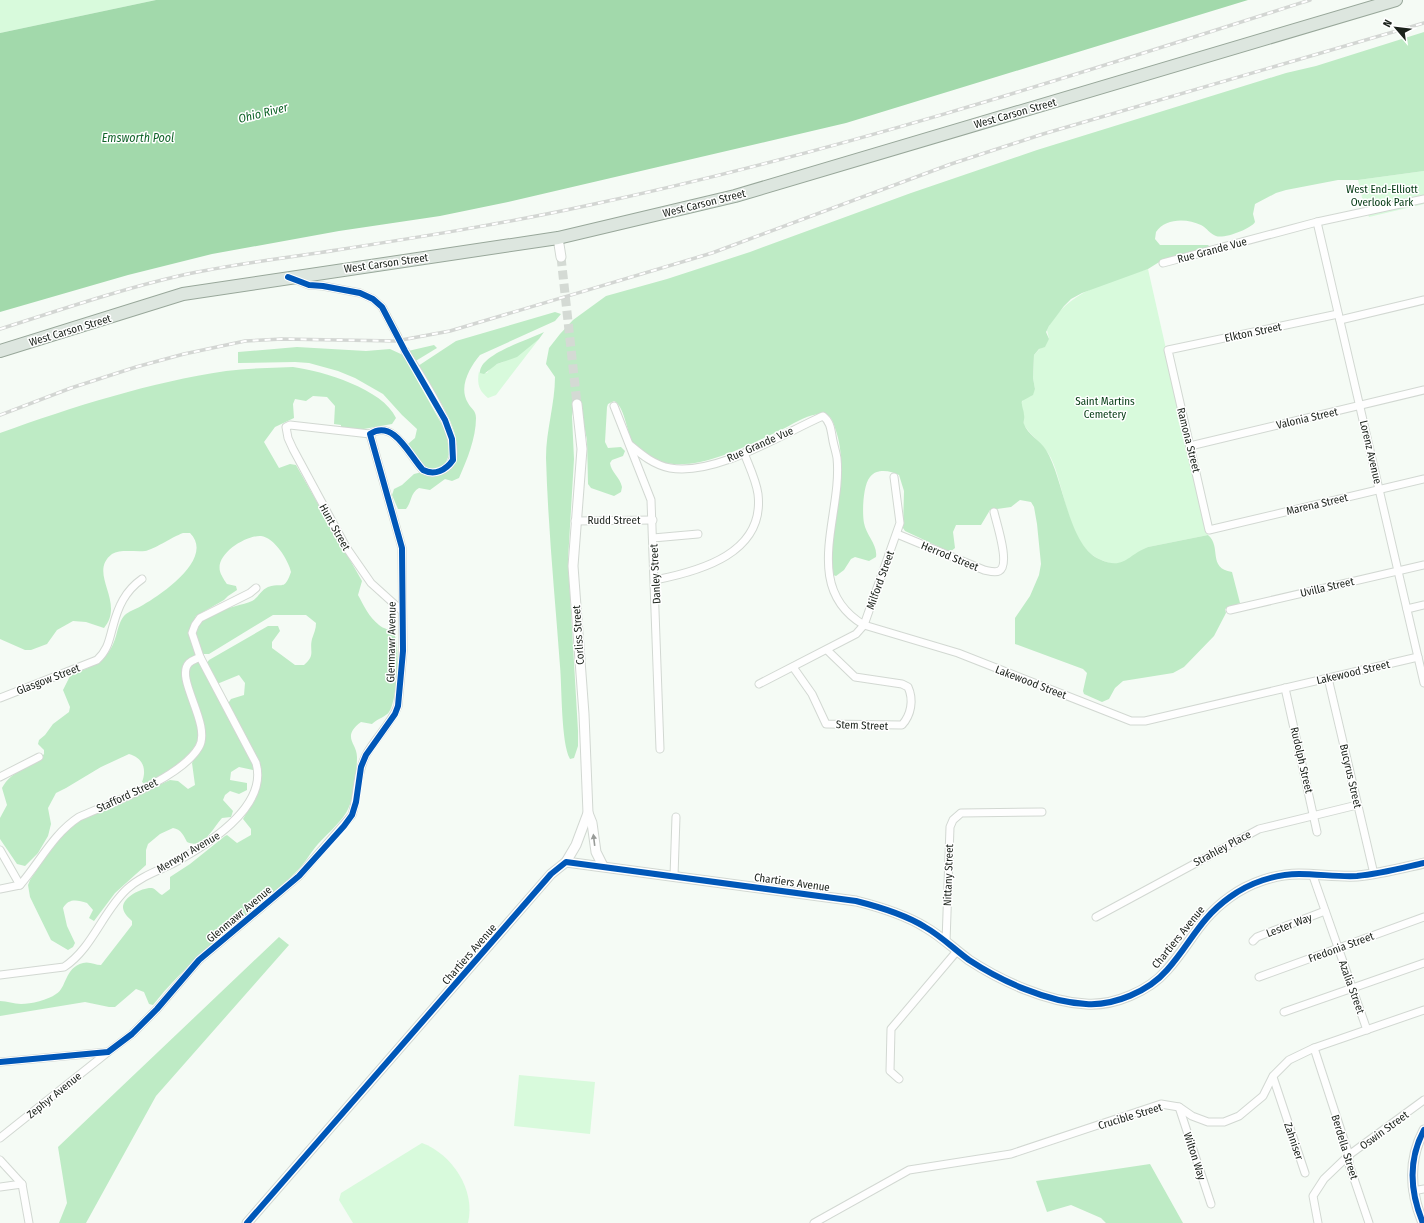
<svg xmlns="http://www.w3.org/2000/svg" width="1424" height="1223" viewBox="0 0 1424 1223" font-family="'Fira Sans Condensed',sans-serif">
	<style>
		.green { fill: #d8fadc }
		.forest { fill: #beebc5 }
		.water { fill: #a2d9ab }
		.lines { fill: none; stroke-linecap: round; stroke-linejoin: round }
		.minor-tunnel { stroke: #d4dad4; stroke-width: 7; stroke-dasharray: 7 3.5; stroke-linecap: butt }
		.tertiary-tunnel { stroke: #d4dad4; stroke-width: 9; stroke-dasharray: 9 4.5; stroke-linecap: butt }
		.minor-casing { stroke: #d2d8d2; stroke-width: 9 }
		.tertiary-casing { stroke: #d2d8d2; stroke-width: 11 }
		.primary-casing { stroke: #98a79a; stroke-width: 14 }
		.minor { stroke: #fefefe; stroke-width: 7 }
		.tertiary { stroke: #fefefe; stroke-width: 9 }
		.primary { stroke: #dde6df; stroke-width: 12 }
		.rail-casing { stroke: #d3d6d3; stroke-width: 3.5 }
		.rail { stroke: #fff; stroke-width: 2; stroke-dasharray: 6; stroke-linecap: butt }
		.cycleway-casing { stroke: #fff; stroke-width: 8 }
		.cycleway { stroke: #0057b8; stroke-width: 6 }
		.oneway { fill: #989b98 }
		.labels { text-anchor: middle; stroke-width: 3; stroke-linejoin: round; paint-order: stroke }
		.street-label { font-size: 11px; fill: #1b221b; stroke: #fff }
		.park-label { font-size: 11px; fill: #003810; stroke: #fff }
		.water-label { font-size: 12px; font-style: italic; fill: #11642a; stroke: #fff }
	</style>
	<rect width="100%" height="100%" fill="#f5fbf5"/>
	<!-- green -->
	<g class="green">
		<path d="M0,0H156L0,33Z"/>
		<path d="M1424,171V204L1369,217L1364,206L1358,180Z"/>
		<path d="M1148,269L1208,535L1148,547C1138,551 1131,561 1122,564C1116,565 1109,563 1104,561C1067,549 1066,489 1051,458C1044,445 1032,437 1024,425C1024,417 1019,404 1024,398L1031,396L1035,389L1033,378L1034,355L1049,339L1047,330C1066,291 1110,281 1148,269Z"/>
		<path d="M539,339L496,395L488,398C478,390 477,383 479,371L480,373H487L492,366L503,362Z"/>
		<path d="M519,1075L595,1082L590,1134L514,1126Z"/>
		<path d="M422,1143C452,1154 476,1190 468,1223H353L339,1200L341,1193Z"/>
	</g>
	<!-- forest -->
	<g class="forest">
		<path d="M1424,32V171L1358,180H1338L1286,190L1276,193L1255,204L1253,214L1255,222C1251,229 1224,239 1216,236C1210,234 1207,228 1201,225C1187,218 1165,218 1156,232L1155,239L1160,245H1208L1210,247L1164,259L1148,269L1082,293L1071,299L1064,306L1049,326L1046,332L1049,339L1045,347L1039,349L1034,355L1033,378L1035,389L1033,395L1022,401C1021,406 1024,410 1024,415C1025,418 1023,422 1024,424C1027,434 1041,441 1046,450C1064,479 1068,545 1099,559C1124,571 1127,555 1148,547L1208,535C1222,547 1207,568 1232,572L1240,603L1225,609L1226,613L1214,636L1184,667L1173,673L1123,681L1115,688L1109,699L1102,702L1084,694L1083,691L1087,673L1083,669L1015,644V618L1030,596L1039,575L1041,564L1037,524L1034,507L1031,502L1020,500L1011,507L990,510L981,525H956L953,532L955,548L950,552L905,531L903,528L904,491L899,475C891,471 877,468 870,477C863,485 862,512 864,523C866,535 878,545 876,557L869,561L855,557L851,559L844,570L836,576L833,575C828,562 832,543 834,530C839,496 847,461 835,428C833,421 830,413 822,414C809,414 796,422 785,428C750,444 697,474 658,461C650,458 636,450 632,441C627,432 624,405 614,401L608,404L607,407L605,442L608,448L621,447L625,451L623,456L612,460L610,463C611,472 620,477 622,487L621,492L614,496L591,488L588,484L587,440L580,405L573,411L572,416L574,459L568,560L578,731V746L574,758L570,759C561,743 562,687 560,666C555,597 548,528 546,458C546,430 555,404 555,377L546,364L549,348L560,334L573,320L606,296L667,279L750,252L911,193L1037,150L1286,73L1316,66Z"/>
		<path d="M555,312L561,314L555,321L480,355C470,367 458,387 468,403C471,409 476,410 476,418C476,438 467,460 459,478L452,481L445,479L430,490L419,488C410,493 412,502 406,509H398L392,495L394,489L402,485L414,474L453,464C469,437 432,389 418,366L456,341Z"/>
		<path d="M544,332L539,339L517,357L497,364L484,374L480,373C479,354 529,340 544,332Z"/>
		<path d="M434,345L437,348L414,362L408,351Z"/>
		<path d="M297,347L366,351L390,349L403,355L445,430L450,452L445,465L432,470L422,465L408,444L415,438L417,429L402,415L383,394L355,378L338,371L309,363L295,362L238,363V352Z"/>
		<path d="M293,367C323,371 383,389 396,418L392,424L358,430L341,429V425L334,424L335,406L327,397L313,396L306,401L295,399L293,404L294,418L275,427L264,442L279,468L290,464L296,465L362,581L358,595C364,606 369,617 379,625C383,629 391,629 394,634C401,645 397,702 389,712C387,716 377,719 372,724L361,722C341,737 357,743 357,757C357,771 354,801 346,813C339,824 327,834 318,844C310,853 304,865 295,873C248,918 194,953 153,1005L149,1004L144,992L136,989L115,1007H109L85,1002L0,1016V1001C7,1001 14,1004 21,1004C31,1004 48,1000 56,994C67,988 64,968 83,963C89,961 95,965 101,965L132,925V921C129,918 124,914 123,908C122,897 143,887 152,888C156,889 158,893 162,895L170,889V877L190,864L225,836L227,835L237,843L251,835V829L243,819L257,795L261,778L260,767L251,746L227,705L231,699L244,695L245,683L239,675L217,684L206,664L209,660L268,626H278L280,631L272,642V648L295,665H304C316,655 309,651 312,639C314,633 316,629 316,623L306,615H273L209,654H202L195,633C201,609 233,609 252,601C258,598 261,590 268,587C282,582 284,592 291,572C289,561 274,537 261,536C245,535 210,557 222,576C223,578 226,583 227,584C230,585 233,585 236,586L237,590L228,596L224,600L196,616L189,630L197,656L185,665C189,684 204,728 196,744C186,762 162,774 146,785L142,782C147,769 143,758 129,754L101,767L66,788L56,793L48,808L51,824L48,836L38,853L25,866L17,864L0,839V818L7,805L2,788C12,769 33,768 44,754V750L38,744L39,740L45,735L53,724L69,712L70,707L63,690L70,676C93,665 108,663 116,636C118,629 120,619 126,614C131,610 137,609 143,605C162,594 215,558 190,533H183C172,537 153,550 145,551C135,552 120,549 112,554C87,573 126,602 104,628L86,622L73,621L57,630L47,644L31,650H25L0,639V433C72,407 151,382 226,371C249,368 271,368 293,367Z"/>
		<path d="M199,660L254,767L253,770L239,767L231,772L230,780L247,783V790L239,794L230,791L225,795L223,800L233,811L231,817L222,818C213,828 203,850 187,842C184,836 181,829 173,828L160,834L148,844L146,850V865L115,893L94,921L89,918L93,910L87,903C77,900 69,898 63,908L67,926L75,943L73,947L68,950L51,940L30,897L28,885L30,880C45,859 57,835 80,820L170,780L178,781L188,789L195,785L192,763L205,741L204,726L192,694L187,671L189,666Z"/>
		<path d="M279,937L289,945L156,1096L86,1223H59L67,1203L58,1147Z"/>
		<path d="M1150,1164L1183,1223H1106L1101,1218L1071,1205L1047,1212L1036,1181Z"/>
	</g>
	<!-- water -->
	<path class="water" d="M156,0H1248L846,123L508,202L440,216L339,231L212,254L128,275L0,312V33Z"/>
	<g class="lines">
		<!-- minor-tunnel -->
		<path class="minor-tunnel" d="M398,337L405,351"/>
		<!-- tertiary-tunnel -->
		<path class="tertiary-tunnel" d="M561,257L577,404"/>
		<defs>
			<g id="minor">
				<path d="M1317,222L1424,683"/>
				<path d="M1163,263L1317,222L1424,199"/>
				<path d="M294,279L309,285L323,286L360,293L373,299L382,307L398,337"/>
				<path d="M1338,314L1168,350L1209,530L1424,479"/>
				<path d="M1340,320L1424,300"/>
				<path d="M614,406L651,500L660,749"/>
				<path d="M370,434L290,425L286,427L288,438L293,449L346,547L371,583L402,611"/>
				<path d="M630,445C642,455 654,465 670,468C716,476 782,434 823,416C831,422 831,431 833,441C834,446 836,452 837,458C843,515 800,587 864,625L958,653L1131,721H1145L1418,657"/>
				<path d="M1190,446L1424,390"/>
				<path d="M575,521L653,520"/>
				<path d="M897,534L984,570C989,571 995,573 999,571C1011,565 996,522 994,512"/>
				<path d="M653,538L698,534"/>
				<path d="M655,580C701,571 765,553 758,494C756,480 749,466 744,453"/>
				<path d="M1407,609L1424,605"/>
				<path d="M1230,610L1424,565"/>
				<path d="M793,667L812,694L826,724L902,725C911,715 914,700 908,687L902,684L855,677L827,650"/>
				<path d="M1328,678L1374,874"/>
				<path d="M759,684L856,634L864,625L900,523L894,477"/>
				<path d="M1285,688L1317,832"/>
				<path d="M0,698L97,660C108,650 109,640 113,626C118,607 125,591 142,579"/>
				<path d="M0,777L39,757"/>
				<path d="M0,850L20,885"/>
				<path d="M674,876L676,817"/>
				<path d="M1313,876L1367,1030"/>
				<path d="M0,889L20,885C40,862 53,834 79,817C111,803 181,778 199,747C212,724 174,678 189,663C192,660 197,659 200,657"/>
				<path d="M1096,917L1259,829L1357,805"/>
				<path d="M1253,941L1257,937L1325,911"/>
				<path d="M946,942L950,827L953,820L961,813L1042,812"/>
				<path d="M0,975L64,967C92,949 103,911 127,889C140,877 157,871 172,864C205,846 269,808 256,763L200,657L192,633L195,625L200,618L250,593L256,588"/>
				<path d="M1259,977L1424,917"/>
				<path d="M1284,1012L1424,963"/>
				<path d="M1314,1048L1349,1155V1164L1369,1223"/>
				<path d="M0,1062L108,1052L132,1034L157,1009L199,960L299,876L352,815C358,796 356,774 366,755C375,738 391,724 398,706L403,651L402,548L370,434C394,418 410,457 423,470C431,475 438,473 446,468C473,451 417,370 405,351"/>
				<path d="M1273,1077L1305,1173"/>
				<path d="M899,1079L890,1071L891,1029L957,951"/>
				<path d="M1179,1107L1211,1204"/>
				<path d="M0,1138L108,1052"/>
				<path d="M0,1160L22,1184L29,1223"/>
				<path d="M0,1187L22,1184"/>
				<path d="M1413,1191L1424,1189"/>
				<path d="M814,1223L909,1170L1011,1154L1161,1104L1179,1107L1192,1116L1208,1122H1224L1239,1116L1263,1096L1273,1076L1289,1060L1314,1048L1424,1010"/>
				<path d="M1318,1223L1313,1196L1324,1179L1349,1155L1424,1100"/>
			</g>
			<g id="tertiary">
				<path d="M558,238L561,257"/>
				<path d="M588,813L592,823L596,852L603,866"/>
				<path d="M566,862L576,845L588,813L584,714L573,566L582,449L577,404"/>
				<path d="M247,1223L551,874L566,862L856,901C880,907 904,914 925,927C941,936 954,949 969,960C1001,981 1047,1002 1086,1004C1114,1006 1149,991 1167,970C1191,943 1199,919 1230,897C1249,883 1275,874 1299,874C1319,874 1338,877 1357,876C1380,874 1402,868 1424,863"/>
				<path d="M1423,1223C1410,1192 1408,1160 1424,1130"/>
			</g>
			<path id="primary" d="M0,351L183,294L558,238L735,196L1396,0"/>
		</defs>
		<!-- minor casing -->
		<use href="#minor" class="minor-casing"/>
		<!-- tertiary casing -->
		<use href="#tertiary" class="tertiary-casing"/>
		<!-- primary casing -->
		<use href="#primary" class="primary-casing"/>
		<!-- minor -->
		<use href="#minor" class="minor"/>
		<!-- tertiary -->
		<use href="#tertiary" class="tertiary"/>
		<!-- primary -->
		<use href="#primary" class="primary"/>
		<defs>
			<g id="rail">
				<path d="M0,329C60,310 121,289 183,275C233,264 286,258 337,250C420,237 502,224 585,206C831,154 1070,77 1310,0"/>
				<path d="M0,415L71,388L136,367L184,354L245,341L282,339L396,341L450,331L712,253L951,164L1043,134L1424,23"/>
			</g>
		</defs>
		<!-- rail casing -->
		<use href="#rail" class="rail-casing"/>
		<!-- rail -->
		<use href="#rail" class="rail"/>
		<defs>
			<g id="cycleway">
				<path d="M0,1062L108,1052L132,1034L157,1009L199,960L299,876L344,826L352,815L356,802L361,767L366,755L395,714L398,706L403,651L402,548L370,434C394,418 410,457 423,470C435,476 446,470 453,460L452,439L445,420L405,351L382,307L373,299L360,293L323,286L309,285L288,277"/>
				<path d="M247,1223L551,874L566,862L856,901C880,907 904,914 925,927C941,936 954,949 969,960C1001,981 1047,1002 1086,1004C1114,1006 1149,991 1167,970C1191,943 1199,919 1230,897C1249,883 1275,874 1299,874C1319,874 1338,877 1357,876C1380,874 1402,868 1424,863"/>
				<path d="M1423,1223C1410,1192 1408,1160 1424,1130"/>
			</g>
		</defs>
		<!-- cycleway casing -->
		<use href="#cycleway" class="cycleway-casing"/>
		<!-- cycleway -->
		<use href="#cycleway" class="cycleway"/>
	</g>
	<!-- one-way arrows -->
	<defs><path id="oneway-solid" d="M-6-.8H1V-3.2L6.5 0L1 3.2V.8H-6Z"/></defs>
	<use class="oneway" href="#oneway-solid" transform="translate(594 840) rotate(-97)"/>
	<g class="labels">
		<!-- street labels -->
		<g class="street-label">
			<text transform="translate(1015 113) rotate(-16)" y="4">West Carson Street</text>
			<text transform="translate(704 203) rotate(-14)" y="4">West Carson Street</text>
			<text transform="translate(1212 250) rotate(-15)" y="4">Rue Grande Vue</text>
			<text transform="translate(386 263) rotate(-8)" y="4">West Carson Street</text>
			<text transform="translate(70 330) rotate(-17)" y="4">West Carson Street</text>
			<text transform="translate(1253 332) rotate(-12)" y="4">Elkton Street</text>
			<text transform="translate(1307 418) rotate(-13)" y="4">Valonia Street</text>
			<text transform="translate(1189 440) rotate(76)" y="4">Ramona Street</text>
			<text transform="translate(760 444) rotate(-24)" y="4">Rue Grande Vue</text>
			<text transform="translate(1371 452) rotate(77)" y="4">Lorenz Avenue</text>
			<text transform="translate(1317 504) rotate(-13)" y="4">Marena Street</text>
			<text x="614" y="524">Rudd Street</text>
			<text transform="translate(335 527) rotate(61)" y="4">Hunt Street</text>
			<text transform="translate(950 556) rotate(22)" y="4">Herrod Street</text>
			<text transform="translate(655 574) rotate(-93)" y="4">Danley Street</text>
			<text transform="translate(880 580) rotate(-70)" y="4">Milford Street</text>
			<text transform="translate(1327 587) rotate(-13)" y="4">Uvilla Street</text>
			<text transform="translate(578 635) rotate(-94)" y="4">Corliss Street</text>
			<text transform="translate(391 642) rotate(-89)" y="4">Glenmawr Avenue</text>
			<text transform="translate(1353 672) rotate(-13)" y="4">Lakewood Street</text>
			<text transform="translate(48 679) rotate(-21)" y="4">Glasgow Street</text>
			<text transform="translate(1031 682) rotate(21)" y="4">Lakewood Street</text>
			<text transform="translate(862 725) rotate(2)" y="4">Stem Street</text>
			<text transform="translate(1302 760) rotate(77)" y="4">Rudolph Street</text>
			<text transform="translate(1351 776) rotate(77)" y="4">Bucyrus Street</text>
			<text transform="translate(127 795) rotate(-25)" y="4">Stafford Street</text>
			<text transform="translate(1222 848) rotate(-28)" y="4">Strahley Place</text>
			<text transform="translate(188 852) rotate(-30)" y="4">Merwyn Avenue</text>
			<text transform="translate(948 875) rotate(-88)" y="4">Nittany Street</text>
			<text transform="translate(792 882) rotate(8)" y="4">Chartiers Avenue</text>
			<text transform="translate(239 914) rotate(-40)" y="4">Glenmawr Avenue</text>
			<text transform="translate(1289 925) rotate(-21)" y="4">Lester Way</text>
			<text transform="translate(1178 937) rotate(-51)" y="4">Chartiers Avenue</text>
			<text transform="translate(1341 947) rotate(-20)" y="4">Fredonia Street</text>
			<text transform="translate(469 954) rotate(-49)" y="4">Chartiers Avenue</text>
			<text transform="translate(1352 987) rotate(70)" y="4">Azalia Street</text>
			<text transform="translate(54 1095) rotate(-39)" y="4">Zephyr Avenue</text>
			<text transform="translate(1130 1116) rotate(-17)" y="4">Crucible Street</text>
			<text transform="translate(1384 1130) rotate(-36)" y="4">Oswin Street</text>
			<text transform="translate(1294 1141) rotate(71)" y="4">Zahniser</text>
			<text transform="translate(1345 1147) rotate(73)" y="4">Berdella Street</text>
			<text transform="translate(1195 1156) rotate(72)" y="4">Wilton Way</text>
		</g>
		<!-- park labels -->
		<g class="park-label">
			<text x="1382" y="193">West End-Elliott<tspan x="1382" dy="13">Overlook Park</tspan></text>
			<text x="1105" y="405">Saint Martins<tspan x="1105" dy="13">Cemetery</tspan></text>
		</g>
		<!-- water labels -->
		<g class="water-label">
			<text transform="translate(263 113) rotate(-14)" y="4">Ohio River</text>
			<text x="138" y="142">Emsworth Pool</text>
		</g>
	</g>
	<!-- north arrow -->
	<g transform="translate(1396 28) rotate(298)" stroke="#ffffff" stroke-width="3" paint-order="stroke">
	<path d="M0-3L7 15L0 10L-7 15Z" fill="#1b221b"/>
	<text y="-6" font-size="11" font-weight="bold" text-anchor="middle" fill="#1b221b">N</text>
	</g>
</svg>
